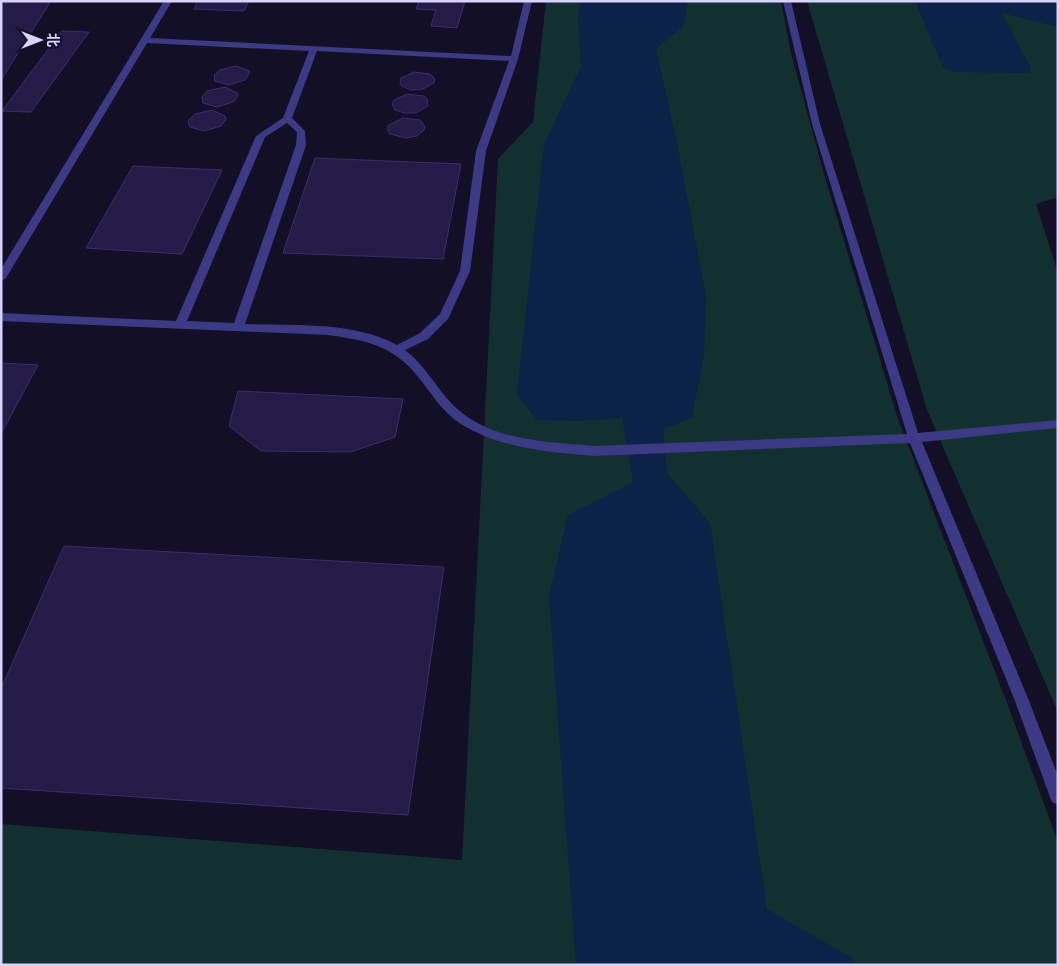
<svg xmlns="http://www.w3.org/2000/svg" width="1059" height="966" viewBox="0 0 1059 966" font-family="'Work Sans','Noto Sans SC',sans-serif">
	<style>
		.green { fill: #12302f }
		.water { fill: #0c2248 }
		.building { fill: #241b47; stroke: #3b2d73 }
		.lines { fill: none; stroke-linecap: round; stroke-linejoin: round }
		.service { fill: #3d3a85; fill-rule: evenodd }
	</style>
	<rect width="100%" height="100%" fill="#130f26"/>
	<!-- green -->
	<g class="green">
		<path d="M546,1H781L791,53L825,178L898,419L1007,703L1058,842V965H1V824L462,860L498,159L533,122Z"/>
		<path d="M807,1H1058V197L1036,204L1058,273V712L927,410Z"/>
	</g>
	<!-- water -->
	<g class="water">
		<path d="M580,1H688L684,25L656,49L676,138L706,296L704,355L692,418L663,429L667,473L710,523L767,909L852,958L854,965H576L549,596L568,515L633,482L622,418L578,421L537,420L517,394L544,144L581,66L578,16Z"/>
		<path d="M915,1H1058V27L1002,13L1031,68L1029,73L956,72L945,69L941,63Z"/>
	</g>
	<!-- building -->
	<g class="building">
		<path d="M1,1H51L1,80Z"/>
		<path d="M198,1H249L244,11L194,9Z"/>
		<path d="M419,1H465L457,28L431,26L436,10L416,9Z"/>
		<path d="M62,31L89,32L31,112L2,111Z"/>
		<path d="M236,66L249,71V74L245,80L229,85L215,81L214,75L220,70Z"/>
		<path d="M414,72L430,74L435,79L434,83L423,89L411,90L402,86L400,84L401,78Z"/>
		<path d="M225,87L237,93L238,96L233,102L217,107L203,103L202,97L207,91Z"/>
		<path d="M407,94L424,96L427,99L428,106L416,113H404L395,110L392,104L394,100Z"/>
		<path d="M212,110L225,116L226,119L221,126L204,131L190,127L188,121L195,114Z"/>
		<path d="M403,118L420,120L425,126L424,130L417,136L406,138L390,134L387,128L389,125Z"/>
		<path d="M315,158L461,164L443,259L283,253Z"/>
		<path d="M133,166L222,170L182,254L86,248Z"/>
		<path d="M1,363L38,365L1,434Z"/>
		<path d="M238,391L403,399L395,437L350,452L261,451L229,426Z"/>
		<path d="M64,546L444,567L408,815L1,788V689Z"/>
	</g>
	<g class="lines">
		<!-- service -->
		<path class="service" d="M164,1H172L150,38L511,56L524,1H532L518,59L486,151L470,271L448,319L428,339L405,350C425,365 436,388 453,405C489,441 546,442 594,446L907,434L812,124L783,1H791L820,124L918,433L1058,420V428L922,442L1029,701L1058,776V805L1052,802L1050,797L1015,701L910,443L594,456C549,452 501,449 461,424C445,414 434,398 423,383C396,346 370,341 328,335L1,321V313L176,321L256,136L283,118L309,51L147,43L6,278L1,281V269ZM317,51L509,61L476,151L460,271L440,314L420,333L397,345C353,321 294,326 245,324L306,145L305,131L292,118ZM287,123L297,132L296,145L234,323L187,321L265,137Z"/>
	</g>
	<!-- border -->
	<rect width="1059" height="966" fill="none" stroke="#d9d4ff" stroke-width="5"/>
	<!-- north arrow -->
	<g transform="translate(40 40) rotate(90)" stroke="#130f26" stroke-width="4" paint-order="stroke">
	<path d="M0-4L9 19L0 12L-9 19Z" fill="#d9d4ff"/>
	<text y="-8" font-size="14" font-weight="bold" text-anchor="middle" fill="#d9d4ff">北</text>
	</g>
</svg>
